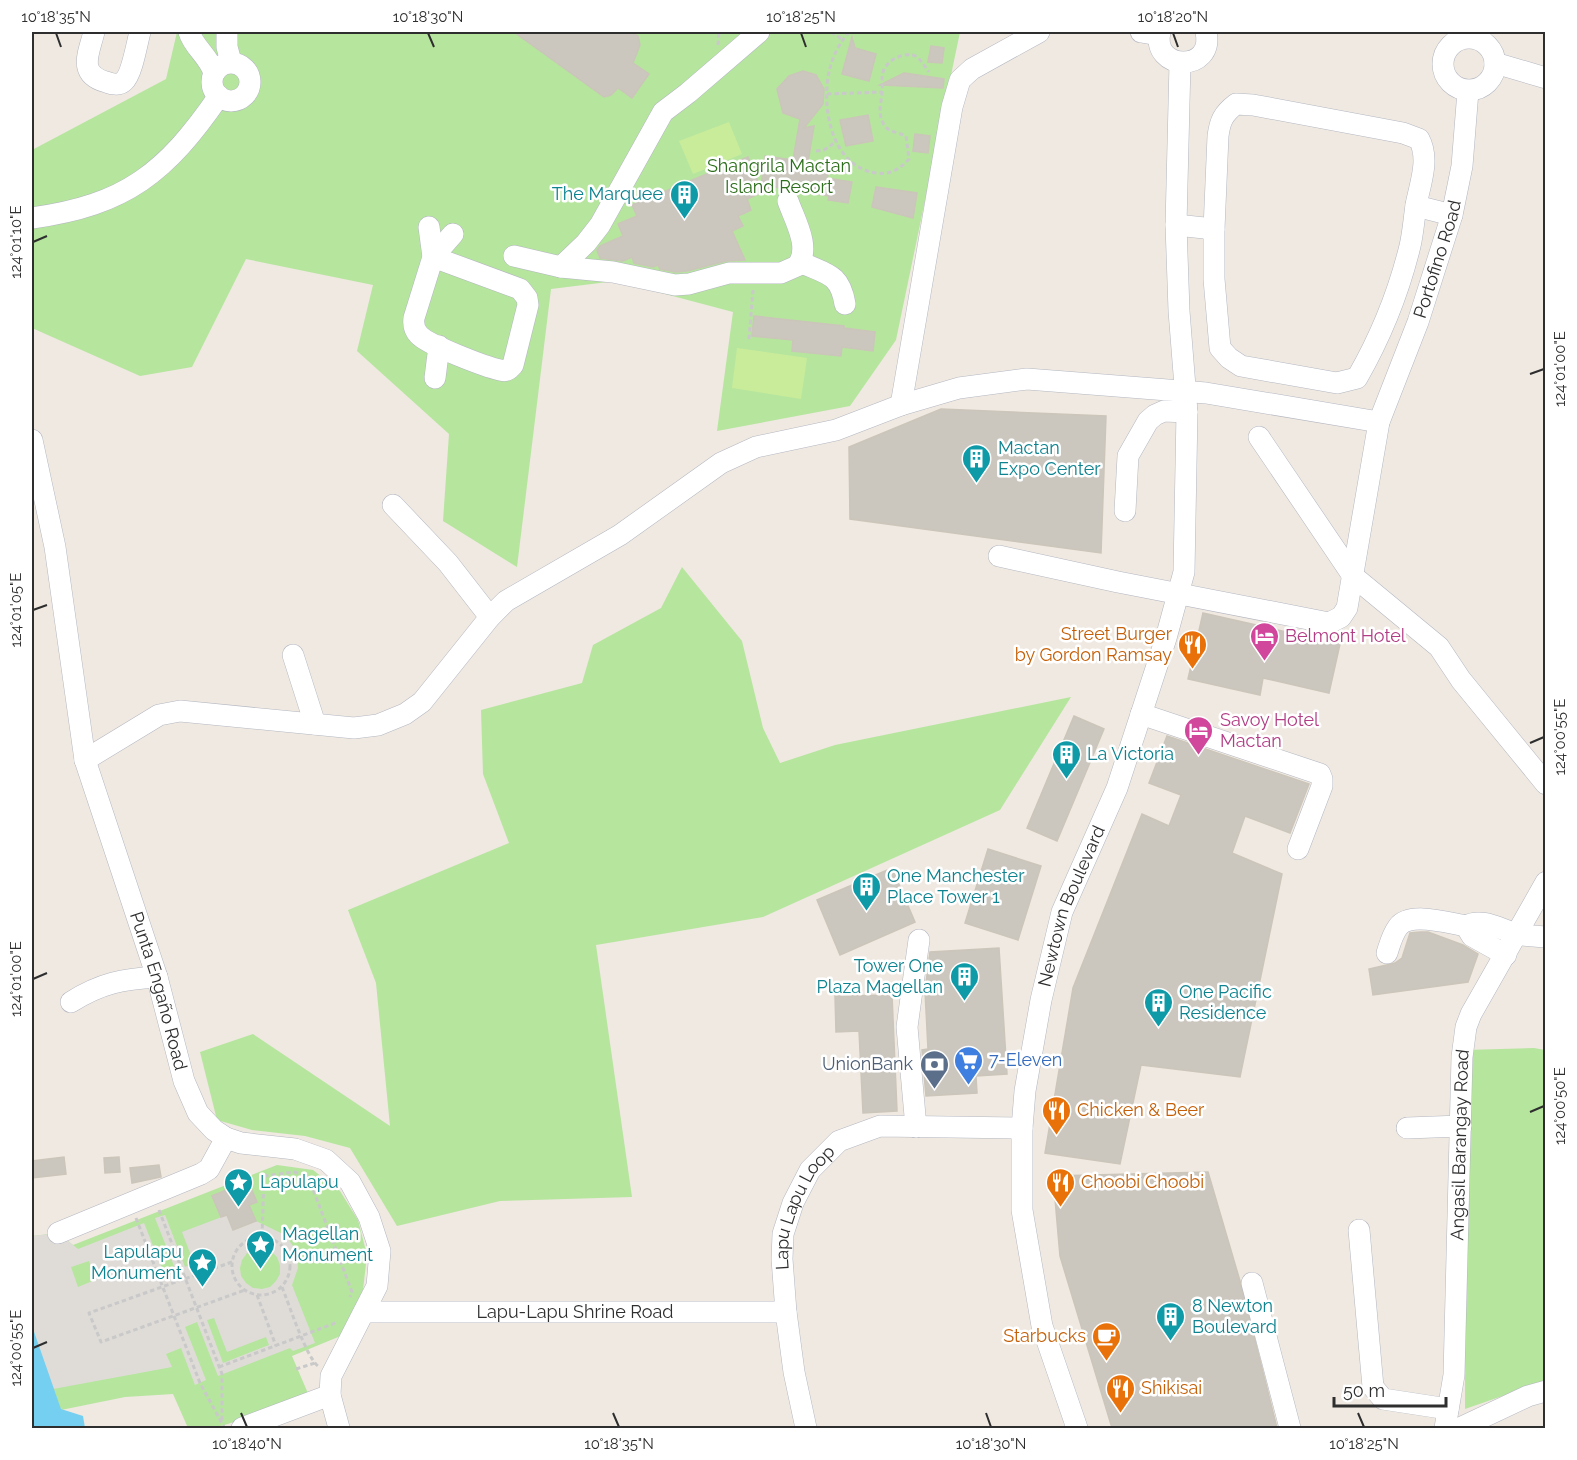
<svg xmlns="http://www.w3.org/2000/svg" width="1577" height="1460" viewBox="0 0 1577 1460" font-family="Raleway,sans-serif">
	<style>
		.green { fill: #b6e59e }
		.pitch { fill: #c9ec9a }
		.plaza { fill: #dfdcd8; fill-rule: evenodd }
		.water { fill: #75cff0 }
		.building { fill: #cbc7bf; stroke: #cbc5ba; stroke-width: 1.5 }
		.lines { fill: none; stroke-linecap: round; stroke-linejoin: round }
		.minor-casing { stroke: #b4b7c1; stroke-width: 22 }
		.path { stroke: #c9c9c9; stroke-width: 3; stroke-dasharray: 4.5 3; stroke-linecap: butt }
		.minor { stroke: #fff; stroke-width: 21 }
		.ticks { fill: none; stroke: #2e2e2e; stroke-width: 2 }
		.labels { text-anchor: middle; stroke-width: 5; stroke-linejoin: round; paint-order: stroke }
		.park-label { font-size: 18px; fill: #2c6e1b; stroke: #fff }
		.culture-label { font-size: 18px; fill: #0d838f; stroke: #fff; text-anchor: start }
		.street-label { font-size: 18px; fill: #2e2e2e; stroke: #fff }
		.food-label { font-size: 18px; fill: #c56008; stroke: #fff; text-anchor: start }
		.hotel-label { font-size: 18px; fill: #b23c85; stroke: #fff; text-anchor: start }
		.shop-label { font-size: 18px; fill: #366cbe; stroke: #fff; text-anchor: start }
		.service-label { font-size: 18px; fill: #4e5e75; stroke: #fff; text-anchor: end }
		.neatline { fill: none; stroke: #2e2e2e; stroke-width: 2 }
		.ticks-label { font-size: 15px; text-anchor: middle; fill: #2e2e2e }
	</style>
	<rect width="100%" height="100%" fill="#efe9e1"/>
	<!-- green -->
	<g class="green">
		<path d="M177,32H960L896,340L850,406L717,431L733,312L616,281L551,289L517,567L443,521L449,434L357,351L373,285L246,259L192,367L140,376L32,328V150L166,79Z"/>
		<path d="M682,567L742,641L763,728L780,763L835,745L1071,697L1000,810L763,917L596,945L632,1197L500,1201L397,1226L350,1148L305,1136L252,1130L217,1120L200,1052L253,1034L390,1126L376,983L348,910L509,843L483,774L481,710L582,683L593,645L661,608Z"/>
		<path d="M1534,1048L1545,1050V1381L1465,1409L1466,1050Z"/>
		<path d="M277,1165L313,1170L340,1191L358,1220L367,1255L363,1290L343,1335L292,1356L310,1398L215,1428H188L173,1394L125,1397L61,1410L32,1326V1236L58,1233L73,1245Z"/>
	</g>
	<!-- pitch -->
	<g class="pitch">
		<path d="M729,122L742,154L693,174L679,141Z"/>
		<path d="M737,348L807,358L801,399L732,388Z"/>
	</g>
	<!-- plaza -->
	<path class="plaza" d="M165,1215L185,1267L194,1263L182,1232L227,1215L234,1230L256,1221L285,1235L296,1250L298,1268L292,1285L315,1343L293,1351L290,1348L218,1376L197,1322L185,1327L206,1380L195,1385L181,1348L166,1354L172,1367L53,1389L32,1326V1236L58,1233L78,1249L144,1223L165,1276L176,1271L155,1218ZM263,1248L271,1251L277,1257L280,1265V1274L276,1281L270,1287L262,1289L253,1288L246,1283L241,1276L240,1268L242,1260L247,1253L254,1249ZM89,1261L95,1280L78,1287L71,1267ZM214,1318L227,1352L266,1337L269,1345L223,1363L207,1320Z"/>
	<!-- water -->
	<path class="water" d="M32,1326L61,1409L83,1416L85,1428H32Z"/>
	<!-- building -->
	<g class="building">
		<path d="M514,32H631L638,36L640,45L633,63L649,74L632,98L618,88L611,95L604,97Z"/>
		<path d="M852,37L855,48L876,54L869,81L842,74Z"/>
		<path d="M931,46L944,48L942,63L928,62Z"/>
		<path d="M803,71L816,75L824,89L823,104L804,128L814,126L807,168L829,172L827,178L852,182L848,203L828,200L829,196L775,187L747,199L751,210L738,216L743,226L732,231L745,260L726,261L687,271L676,272L660,269L658,265L653,267L634,263L632,257L623,261L600,258L597,250L600,246L623,236L618,224L637,216L632,205L748,157L761,188L765,156L793,160L800,119L783,113L777,89L789,76Z"/>
		<path d="M904,73L944,79L943,88L880,85Z"/>
		<path d="M868,115L873,141L846,146L840,120Z"/>
		<path d="M915,134L930,136L928,153L913,151Z"/>
		<path d="M876,187L917,193L913,218L872,207Z"/>
		<path d="M754,316L844,326V328L875,332L873,351L842,347L841,356L792,351L793,340L752,336Z"/>
		<path d="M941,409L1106,416L1101,553L850,519L849,447Z"/>
		<path d="M1203,613L1340,644L1329,693L1263,678L1260,695L1188,679Z"/>
		<path d="M1074,716L1104,729L1057,841L1027,828Z"/>
		<path d="M1167,736L1309,784L1290,833L1245,816L1232,853L1282,874L1240,1077L1141,1065L1120,1164L1045,1153L1073,988L1142,814L1169,826L1181,795L1149,783Z"/>
		<path d="M988,849L1041,866L1018,940L965,923Z"/>
		<path d="M892,868L915,922L840,955L817,900Z"/>
		<path d="M1420,932H1428L1463,945L1478,954L1468,982L1373,995L1369,969L1395,963L1402,958L1410,933Z"/>
		<path d="M999,948L1007,1074L976,1076L977,1093L926,1096L922,1050L928,1049L925,991L930,952Z"/>
		<path d="M892,995L897,1111L863,1113L859,1031L836,1032L835,996Z"/>
		<path d="M64,1157L66,1174L32,1178V1161Z"/>
		<path d="M119,1157L120,1172L105,1173L104,1158Z"/>
		<path d="M159,1165L161,1177L132,1183L130,1168Z"/>
		<path d="M1208,1172L1240,1281L1277,1428H1112L1060,1256L1053,1176Z"/>
		<path d="M248,1181L257,1202L249,1205L256,1221L233,1230L227,1215L221,1217L212,1196Z"/>
	</g>
	<g class="lines">
		<defs>
			<g id="minor">
				<path d="M94,32C89,53 77,74 106,82C112,84 119,86 124,81C132,74 137,43 140,32"/>
				<path d="M189,32C194,48 209,56 214,73"/>
				<path d="M227,32V47L231,62"/>
				<path d="M1141,32L1159,35"/>
				<path d="M1160,32C1151,71 1215,73 1206,32"/>
				<circle cx="1469" cy="64" r="26"/>
				<circle cx="231" cy="82" r="19"/>
				<path d="M1495,63L1546,78"/>
				<path d="M1236,104L1253,105L1403,133L1419,139C1430,159 1420,184 1416,205C1414,219 1413,233 1410,246C1399,291 1380,338 1357,378L1337,383L1241,366L1229,358L1220,348L1214,279V229L1218,136C1220,121 1223,114 1236,104Z"/>
				<path d="M1416,206L1452,215"/>
				<path d="M32,218C126,205 166,173 219,96"/>
				<path d="M1176,225L1214,229"/>
				<path d="M429,227L433,257L414,318C413,325 414,330 419,335C428,345 486,367 500,370C505,371 505,371 509,369L513,365L528,305L527,298L520,289L433,257"/>
				<path d="M514,256L561,267L613,272L675,285L689,284L729,273H781L797,266C812,248 794,219 788,201"/>
				<path d="M433,257L453,234"/>
				<path d="M800,262C826,274 840,273 845,304"/>
				<path d="M561,267L586,243L600,225L663,112L688,93L759,32"/>
				<path d="M435,378L439,346"/>
				<path d="M901,405L952,107L960,80L972,69L1039,32"/>
				<path d="M1259,437L1353,576L1439,647L1461,680L1546,784"/>
				<path id="s1" d="M32,440L55,547L85,760L157,977L184,1081L198,1113L214,1130L226,1138L241,1143L295,1149L326,1160L350,1182L369,1217L380,1251L377,1286L331,1376L330,1395L339,1428"/>
				<path d="M393,505L448,563L490,617"/>
				<path d="M1125,511L1128,456L1148,421L1155,415L1164,411L1187,412"/>
				<path id="s2" d="M999,556L1118,582L1329,623L1341,617L1347,608L1379,422L1418,322L1452,215L1462,166L1468,91"/>
				<path d="M293,655L315,724"/>
				<path d="M1141,714L1320,774L1322,779V786L1298,849"/>
				<path d="M85,760L159,715L180,711L354,728L378,725L405,714L422,702L490,617L506,601L620,535L721,463L756,447L836,430L901,405L959,388L1027,379L1206,393L1379,422"/>
				<path d="M1466,926C1482,917 1501,930 1517,934C1526,936 1536,936 1546,937"/>
				<path d="M1387,953C1390,944 1392,935 1398,927C1410,911 1448,923 1466,926L1472,936L1506,955"/>
				<path d="M71,1002C101,983 123,979 157,977"/>
				<path d="M916,1127L907,1027L919,940"/>
				<path d="M1407,1128L1461,1126"/>
				<path d="M1359,1230L1373,1387L1383,1399L1448,1409"/>
				<path d="M58,1233L201,1174L209,1169L226,1138"/>
				<path d="M1252,1283L1290,1428"/>
				<path id="s3" d="M365,1312H786"/>
				<path d="M242,1428L330,1395"/>
				<path id="s4" d="M806,1428L794,1372L786,1312L782,1259L783,1234L793,1203L810,1170L839,1141L880,1126L1022,1128"/>
				<path id="s5" d="M1077,1428L1042,1326L1022,1210V1128L1025,1091L1041,1000L1062,912L1117,788L1166,638L1184,572L1187,412L1179,311L1176,225L1180,63"/>
				<path id="s6" d="M1445,1428L1454,1375L1462,1057L1466,1027L1471,1014L1546,882"/>
				<path d="M1460,1428L1528,1396L1546,1391"/>
			</g>
		</defs>
		<!-- minor casing -->
		<use href="#minor" class="minor-casing"/>
		<!-- path -->
		<g class="path">
			<path d="M831,32L842,39"/>
			<path d="M849,32C841,41 833,55 830,68C820,105 831,168 877,173C890,175 900,169 909,159L906,136C897,132 887,132 883,123C877,112 882,101 882,91C883,85 881,78 883,72C886,60 906,50 917,57C922,61 925,67 929,72"/>
			<path d="M718,45L719,32"/>
			<path d="M827,94L882,92"/>
			<path d="M816,151L824,150L837,141"/>
			<path d="M749,339L753,290"/>
			<path d="M159,1210L222,1374V1420"/>
			<path d="M136,1218L200,1383L224,1427"/>
			<path d="M262,1236L264,1176L294,1172L308,1176L352,1292L350,1297"/>
			<circle cx="261" cy="1266" r="29"/>
			<path d="M232,1262L89,1313L101,1342L245,1290"/>
			<path d="M282,1287C289,1304 306,1357 318,1366"/>
			<path d="M257,1295L276,1346"/>
			<path d="M219,1367L338,1322"/>
			<path d="M296,1369L315,1363"/>
		</g>
		<!-- minor -->
		<use href="#minor" class="minor"/>
	</g>
	<!-- ticks -->
	<path class="ticks" d="M56,33L61,47M428,33L434,47M801,33L806,47M1173,33L1178,47M33,242L47,236M1530,374L1544,369M33,610L47,605M1530,743L1544,737M33,979L47,973M1530,1112L1544,1106M33,1348L47,1342M241,1413L247,1427M613,1413L619,1427M986,1413L991,1427M1358,1413L1364,1427"/>
	<!-- icons -->
	<defs>
		<symbol id="building-pin" viewBox="-11 -11 22 30"><path d="M0 17L-7.5 6A9.5 9.5 0 1 1 7.5 6Z" fill="#0f9aa8" stroke="#fff"/><path d="M-4-6H4V6H1V3H-1V6H-4ZM-2.5-4.3h1.7v1.8h-1.7ZM.8-4.3h1.7v1.8H.8ZM-2.5-1h1.7V.8h-1.7ZM.8-1h1.7V.8H.8Z" fill="#fff"/></symbol>
		<symbol id="hotel-pin" viewBox="-11 -11 22 30"><path d="M0 17L-7.5 6A9.5 9.5 0 1 1 7.5 6Z" fill="#d1479c" stroke="#fff"/><path d="M-6-4.5h1.5V1H6V5H4.5V3h-9V5H-6ZM-4 0a1.8 1.8 0 1 1 3.6 0ZM.5 0V-2.5h3Q6-2.5 6 0Z" fill="#fff"/></symbol>
		<symbol id="restaurant-pin" viewBox="-11 -11 22 30"><path d="M0 17L-7.5 6A9.5 9.5 0 1 1 7.5 6Z" fill="#e8710a" stroke="#fff"/><path d="M-5-6h1v4h1v-4h1v4h1v-4h1v5L-1.5 .5V6h-2V.5L-5-1ZM5-6V6H3V1.5H1.5Q1.5-4 5-6Z" fill="#fff"/></symbol>
		<symbol id="supermarket-pin" viewBox="-11 -11 22 30"><path d="M0 17L-7.5 6A9.5 9.5 0 1 1 7.5 6Z" fill="#3f7fe0" stroke="#fff"/><path d="M-6-5.5h2.5l.6 2H6L4.5 2H-2.5L-4.4-4H-6ZM-1.5 3.2a1.3 1.3 0 1 0 .1 0ZM3 3.2a1.3 1.3 0 1 0 .1 0Z" fill="#fff"/></symbol>
		<symbol id="bank-pin" viewBox="-11 -11 22 30"><path d="M0 17L-7.5 6A9.5 9.5 0 1 1 7.5 6Z" fill="#5c6f8a" stroke="#fff"/><path d="M-6-4H6V4H-6ZM0-2.3a2.3 2.3 0 1 0 0 4.6a2.3 2.3 0 1 0 0-4.6Z" fill="#fff"/></symbol>
		<symbol id="sight-pin" viewBox="-11 -11 22 30"><path d="M0 17L-7.5 6A9.5 9.5 0 1 1 7.5 6Z" fill="#0f9aa8" stroke="#fff"/><path d="M0-6L1.8-2.2L6-1.7L2.9 1.2L3.7 5.4L0 3.3L-3.7 5.4L-2.9 1.2L-6-1.7L-1.8-2.2Z" fill="#fff"/></symbol>
		<symbol id="cafe-pin" viewBox="-11 -11 22 30"><path d="M0 17L-7.5 6A9.5 9.5 0 1 1 7.5 6Z" fill="#e8710a" stroke="#fff"/><path d="M-5.5-4.5H6V0H3Q3 3.5 0 3.5H-2.5Q-5.5 3.5-5.5 0ZM3-3.2v2h1.7v-2ZM-6 4.5H4V6H-6Z" fill="#fff"/></symbol>
	</defs>
	<g fill-rule="evenodd">
		<use href="#building-pin" x="668" y="178" width="33" height="45"/>
		<use href="#building-pin" x="960" y="442" width="33" height="45"/>
		<use href="#hotel-pin" x="1248" y="620" width="33" height="45"/>
		<use href="#restaurant-pin" x="1176" y="628" width="33" height="45"/>
		<use href="#hotel-pin" x="1182" y="714" width="33" height="45"/>
		<use href="#building-pin" x="1050" y="738" width="33" height="45"/>
		<use href="#building-pin" x="850" y="870" width="33" height="45"/>
		<use href="#building-pin" x="948" y="960" width="33" height="45"/>
		<use href="#building-pin" x="1142" y="986" width="33" height="45"/>
		<use href="#supermarket-pin" x="952" y="1044" width="33" height="45"/>
		<use href="#bank-pin" x="918" y="1048" width="33" height="45"/>
		<use href="#restaurant-pin" x="1040" y="1094" width="33" height="45"/>
		<use href="#sight-pin" x="222" y="1166" width="33" height="45"/>
		<use href="#restaurant-pin" x="1044" y="1166" width="33" height="45"/>
		<use href="#sight-pin" x="244" y="1228" width="33" height="45"/>
		<use href="#sight-pin" x="186" y="1246" width="33" height="45"/>
		<use href="#building-pin" x="1154" y="1300" width="33" height="45"/>
		<use href="#cafe-pin" x="1090" y="1320" width="33" height="45"/>
		<use href="#restaurant-pin" x="1104" y="1372" width="33" height="45"/>
	</g>
	<g class="labels">
		<!-- park labels -->
		<g class="park-label">
			<text x="779" y="172">Shangrila Mactan<tspan x="779" dy="21">Island Resort</tspan></text>
		</g>
		<!-- culture labels -->
		<g class="culture-label">
			<text x="663" y="200" text-anchor="end">The Marquee</text>
			<text x="998" y="454">Mactan<tspan x="998" dy="21">Expo Center</tspan></text>
			<text x="1087" y="760">La Victoria</text>
			<text x="887" y="882">One Manchester<tspan x="887" dy="21">Place Tower 1</tspan></text>
			<text x="943" y="972" text-anchor="end">Tower One<tspan x="943" dy="21">Plaza Magellan</tspan></text>
			<text x="1179" y="998">One Pacific<tspan x="1179" dy="21">Residence</tspan></text>
			<text x="260" y="1188">Lapulapu</text>
			<text x="282" y="1240">Magellan<tspan x="282" dy="21">Monument</tspan></text>
			<text x="182" y="1258" text-anchor="end">Lapulapu<tspan x="182" dy="21">Monument</tspan></text>
			<text x="1192" y="1312">8 Newton<tspan x="1192" dy="21">Boulevard</tspan></text>
		</g>
		<!-- street labels -->
		<g class="street-label">
			<text dy="6" stroke="none"><textPath href="#s2" startOffset="723">Portofino Road</textPath></text>
			<text dy="6" stroke="none"><textPath href="#s5" startOffset="536">Newtown Boulevard</textPath></text>
			<text dy="6" stroke="none"><textPath href="#s1" startOffset="567">Punta Engaño Road</textPath></text>
			<text dy="6" stroke="none"><textPath href="#s6" startOffset="284">Angasil Barangay Road</textPath></text>
			<text dy="6" stroke="none"><textPath href="#s4" startOffset="228">Lapu Lapu Loop</textPath></text>
			<text dy="6" stroke="none"><textPath href="#s3" startOffset="210">Lapu-Lapu Shrine Road</textPath></text>
		</g>
		<!-- food labels -->
		<g class="food-label">
			<text x="1172" y="640" text-anchor="end">Street Burger<tspan x="1172" dy="21">by Gordon Ramsay</tspan></text>
			<text x="1077" y="1116">Chicken &amp; Beer</text>
			<text x="1081" y="1188">Choobi Choobi</text>
			<text x="1086" y="1342" text-anchor="end">Starbucks</text>
			<text x="1141" y="1394">Shikisai</text>
		</g>
		<!-- hotel labels -->
		<g class="hotel-label">
			<text x="1285" y="642">Belmont Hotel</text>
			<text x="1220" y="726">Savoy Hotel<tspan x="1220" dy="21">Mactan</tspan></text>
		</g>
		<!-- shop labels -->
		<g class="shop-label">
			<text x="989" y="1066">7-Eleven</text>
		</g>
		<!-- service labels -->
		<g class="service-label">
			<text x="913" y="1070">UnionBank</text>
		</g>
	</g>
	<!-- border -->
	<rect width="1577" height="1460" fill="none" stroke="#ffffff" stroke-width="66"/>
	<!-- scale -->
	<path d="M1334 1397v9h112v-9" fill="none" stroke="#2e2e2e" stroke-width="3"/>
	<text x="1343" y="1397" font-size="18" fill="#2e2e2e" stroke="#ffffff" stroke-width="4.5" paint-order="stroke">50 m</text>
	<rect x="33" y="33" width="1511" height="1394" class="neatline"/>
	<g class="ticks-label">
		<text x="56" y="22">10°18'35"N</text>
		<text x="428" y="22">10°18'30"N</text>
		<text x="801" y="22">10°18'25"N</text>
		<text x="1173" y="22">10°18'20"N</text>
		<text transform="translate(16 242) rotate(-90)" y="5">124°01'10"E</text>
		<text transform="translate(1560 369) rotate(-90)" y="5">124°01'00"E</text>
		<text transform="translate(16 610) rotate(-90)" y="5">124°01'05"E</text>
		<text transform="translate(1560 737) rotate(-90)" y="5">124°00'55"E</text>
		<text transform="translate(16 979) rotate(-90)" y="5">124°01'00"E</text>
		<text transform="translate(1560 1106) rotate(-90)" y="5">124°00'50"E</text>
		<text transform="translate(16 1348) rotate(-90)" y="5">124°00'55"E</text>
		<text x="247" y="1449">10°18'40"N</text>
		<text x="619" y="1449">10°18'35"N</text>
		<text x="991" y="1449">10°18'30"N</text>
		<text x="1364" y="1449">10°18'25"N</text>
	</g>
</svg>
